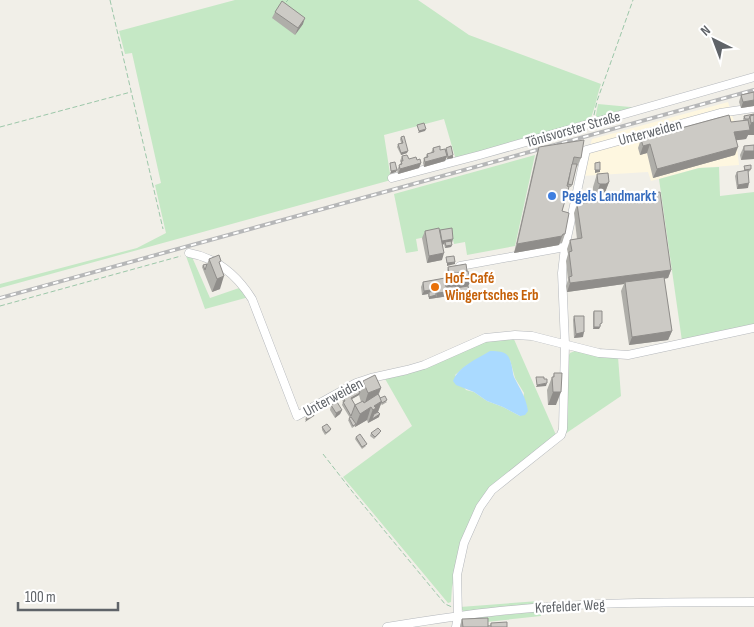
<svg xmlns="http://www.w3.org/2000/svg" width="754" height="627" viewBox="0 0 754 627" font-family="'Sofia Sans Condensed',sans-serif">
	<style>
		.commercial { fill: #fef7e0 }
		.green { fill: #c5e8c5; fill-rule: evenodd }
		.water { fill: #aadaff }
		.lines { fill: none; stroke-linecap: round; stroke-linejoin: round }
		.minor-casing { stroke: #b5b8bc; stroke-width: 9 }
		.path { stroke: #9cc7a9; stroke-width: 1; stroke-dasharray: 5 2.5; stroke-linecap: butt }
		.minor { stroke: #fff; stroke-width: 8 }
		.rail-casing { stroke: #b6b7b8; stroke-width: 4 }
		.rail { stroke: #fff; stroke-width: 2; stroke-dasharray: 5.5; stroke-linecap: butt }
		.wall { fill: #afaea9; fill-rule: evenodd }
		.shaded-wall { fill: #8f8d8a }
		.building { fill: #cccac5; stroke: #8f8d8a }
		.shop-dot { fill: #3f7fe0; stroke: #fff; stroke-width: 2 }
		.food-dot { fill: #e8710a; stroke: #fff; stroke-width: 2 }
		.labels { text-anchor: middle; stroke-width: 4.5; stroke-linejoin: round; paint-order: stroke }
		.street-label { font-size: 15px; fill: #5f6368; stroke: #fff }
		.shop-label { font-size: 15px; font-weight: bold; fill: #366cbe; stroke: #fff; text-anchor: start }
		.food-label { font-size: 15px; font-weight: bold; fill: #c56008; stroke: #fff; text-anchor: start }
	</style>
	<rect width="100%" height="100%" fill="#f1efe8"/>
	<!-- commercial -->
	<path class="commercial" d="M728,102L734,121L739,165L699,168L651,181L648,172L582,176L592,139Z"/>
	<!-- green -->
	<g class="green">
		<path d="M235,0H418L469,35L601,84C597,95 594,115 588,123L456,160L444,119L384,135L391,180L0,288V284L137,248L166,233L155,185L161,183L132,53L125,54L119,31Z"/>
		<path d="M598,104L641,108L595,120Z"/>
		<path d="M535,155L515,246L467,255L465,242L454,244L451,232L416,239L418,251L406,253L394,194Z"/>
		<path d="M719,167L720,196L754,192V326L682,341L659,179L699,168Z"/>
		<path d="M186,256L192,257L210,298L242,287L249,297L205,309Z"/>
		<path d="M513,337L556,435L486,492L463,543L452,587L451,602L448,603L343,477L412,426L384,377L483,340ZM510,360L515,378L524,393L520,416L503,407L487,401L474,392L466,390L455,375L467,365Z"/>
		<path d="M577,350L618,357L621,396L565,434L568,357L570,353Z"/>
		<path d="M539,601L540,603L464,612L460,607Z"/>
		<path d="M541,611V616L459,625L463,619Z"/>
	</g>
	<!-- water -->
	<path class="water" d="M490,351C495,351 502,351 506,354C512,359 512,370 514,377C520,389 526,397 528,411L525,415L520,416L503,407L487,401L474,392L456,385L453,381C459,366 477,359 490,351Z"/>
	<g class="lines">
		<defs>
			<g id="minor">
				<path d="M392,178L480,155L754,77"/>
				<path d="M189,253C217,258 237,275 252,299L297,416L356,383L371,378L407,370L424,365L485,338L515,335L532,336L599,353L628,355L754,328"/>
				<path d="M460,266L565,247"/>
				<path d="M387,627C424,621 462,615 500,611C584,602 669,602 754,602"/>
				<path d="M456,627L458,616L457,575L464,543L480,507L492,490L561,435L563,429L565,344L562,273L565,247L586,150L720,113L754,108"/>
			</g>
		</defs>
		<!-- minor casing -->
		<use href="#minor" class="minor-casing"/>
		<!-- path -->
		<g class="path">
			<path d="M110,0L163,229"/>
			<path d="M286,2L288,0"/>
			<path d="M594,115L597,101L633,0"/>
			<path d="M0,127L131,92"/>
			<path d="M0,306L181,256"/>
			<path d="M323,454L355,495L445,604L452,607"/>
		</g>
		<!-- minor -->
		<use href="#minor" class="minor"/>
		<defs>
			<path id="rail" d="M0,298L754,90"/>
		</defs>
		<!-- rail casing -->
		<use href="#rail" class="rail-casing"/>
		<!-- rail -->
		<use href="#rail" class="rail"/>
	</g>
	<!-- wall -->
	<g class="wall">
		<path d="M275,12L303,24L295,35L272,18Z"/>
		<path d="M754,92V106L741,108L739,102L741,95Z"/>
		<path d="M754,114V135H748L746,139L736,140L735,155L653,178L647,153L640,155L638,148L641,139L731,122L744,121L743,119L744,116Z"/>
		<path d="M401,137L407,153L401,155L397,147L398,144L401,143L400,139Z"/>
		<path d="M754,145L741,160L740,155L744,146Z"/>
		<path d="M539,147L581,158L577,167H576L572,185L571,187H569L562,211L565,234L562,243H560L559,245L514,253L536,156Z"/>
		<path d="M433,148L440,150H445L446,148L453,158L447,159V157L445,161L424,167L423,163L424,158H425L427,154L431,153Z"/>
		<path d="M402,156L409,159L417,160L421,163L419,168L398,174L397,170L401,162L400,161Z"/>
		<path d="M744,166L751,169L750,171L748,172V188L737,189L735,176L737,172L744,171Z"/>
		<path d="M597,174L609,182L604,195L602,196L596,197L593,196V187Z"/>
		<path d="M577,204L671,270L668,278L664,279L672,331L668,340L629,345L621,291L624,284L567,292L566,286L568,280L566,261L568,254L567,249L570,240L577,239L574,213Z"/>
		<path d="M440,230L452,243L451,247L445,248L444,244L443,245L442,260L427,263L422,238L425,231Z"/>
		<path d="M209,259L220,265V289L212,292L202,267L203,265L207,264Z"/>
		<path d="M448,267L470,282L468,286L469,291L468,293L429,299L428,294L422,295L421,287L423,282L445,278L446,276L447,275V271Z"/>
		<path d="M594,311L601,326H600L599,329H593V313Z"/>
		<path d="M574,316L583,337L574,338L573,320Z"/>
		<path d="M554,373L556,405H548L547,390L552,377H553Z"/>
		<path d="M363,381L381,388L379,394L380,397L387,402L382,405L381,404L378,412L379,417L368,423L367,420L355,427V426L352,428L348,420L350,418L342,405L343,402L341,397L342,395L360,388ZM359,395L361,402L355,405L352,399Z"/>
		<path d="M331,405L342,410L340,414L335,418L330,410Z"/>
		<path d="M322,427L331,429L330,431L325,435L322,430Z"/>
		<path d="M371,433H380L374,439L370,436Z"/>
		<path d="M356,437L366,446L362,449L355,439Z"/>
		<path d="M462,619L488,625H490L491,623L507,627H460Z"/>
	</g>
	<!-- shaded-wall -->
	<g class="shaded-wall">
		<path d="M305,18L303,24L295,35L298,28Z"/>
		<path d="M754,100V106L741,108L743,102Z"/>
		<path d="M754,122V135H748L746,139L731,141L734,132L748,130L751,123Z"/>
		<path d="M426,129L425,131L418,133L419,131Z"/>
		<path d="M650,144L647,153L640,155L643,146Z"/>
		<path d="M738,147L735,155L653,178L657,169Z"/>
		<path d="M408,151L407,153L401,155V153Z"/>
		<path d="M744,151H754V159L741,160Z"/>
		<path d="M453,155V158L447,159L448,157Z"/>
		<path d="M447,156L445,161L424,167L425,162Z"/>
		<path d="M421,163L419,168L398,174L400,169Z"/>
		<path d="M397,170L396,172L390,174L391,171Z"/>
		<path d="M595,170H600V172L595,173Z"/>
		<path d="M609,182L604,195L602,196L596,197L600,184Z"/>
		<path d="M749,183L748,188L737,189L738,185Z"/>
		<path d="M562,236L559,245L514,253L517,244Z"/>
		<path d="M453,239L452,243L445,242L444,244L439,245L441,241Z"/>
		<path d="M452,245L451,247L445,248L446,246Z"/>
		<path d="M444,253L442,260L427,263L429,256Z"/>
		<path d="M455,262V264L447,266V263Z"/>
		<path d="M671,270L668,278L625,284V282L624,284L567,292L570,283Z"/>
		<path d="M224,276L220,289L212,292L217,279Z"/>
		<path d="M470,282L467,289L445,292L447,285Z"/>
		<path d="M437,289L435,293L429,292L428,294L422,295L424,291Z"/>
		<path d="M456,291H469L468,293L436,298L437,293Z"/>
		<path d="M436,295V298L429,299V297Z"/>
		<path d="M594,327H600L599,329H593Z"/>
		<path d="M672,331L668,340L629,345L632,337Z"/>
		<path d="M584,332L583,337L574,338L576,334Z"/>
		<path d="M547,383L546,386L536,387L537,385Z"/>
		<path d="M381,388L377,397L364,406L368,393Z"/>
		<path d="M553,392H561L556,405H548Z"/>
		<path d="M360,393L359,395L350,400L351,398Z"/>
		<path d="M382,401L377,414H380L379,417L368,423L374,406Z"/>
		<path d="M371,407L367,420L355,427L360,414Z"/>
		<path d="M342,410L340,414L335,418L336,413Z"/>
		<path d="M315,413L314,416L305,422L306,420Z"/>
	</g>
	<!-- building -->
	<g class="building">
		<path d="M282,1L305,18L298,28L275,12Z"/>
		<path d="M754,92V100L743,102L741,95Z"/>
		<path d="M754,114V115L750,116L749,119H745L744,116Z"/>
		<path d="M729,115L731,122L748,120L750,130L734,132L738,147L657,169L650,144L643,146L641,139Z"/>
		<path d="M754,115V122L751,123L750,116Z"/>
		<path d="M424,123L426,129L419,131L417,125Z"/>
		<path d="M404,136L408,151L401,153L398,144L403,143L401,137Z"/>
		<path d="M584,140L581,158L574,157L567,186L569,187L562,211L569,213L565,234H563L562,236L517,244L539,147Z"/>
		<path d="M754,145V151H744V146Z"/>
		<path d="M440,146V150L445,149L447,156L425,162L424,158L428,157L427,154L434,152L433,148Z"/>
		<path d="M451,146L453,155L448,157L446,148Z"/>
		<path d="M407,155L409,159L416,157L417,160L420,159L421,163L400,169L399,165L402,164L401,161H403L402,156Z"/>
		<path d="M395,162L397,170L391,171L390,163Z"/>
		<path d="M600,162V170H595V163Z"/>
		<path d="M572,164H577L572,185L568,184Z"/>
		<path d="M751,165V169L745,170L744,166Z"/>
		<path d="M748,170L749,183L738,185L737,172Z"/>
		<path d="M608,173L609,182L606,184H600L598,183L597,174Z"/>
		<path d="M660,192L671,270L570,283L569,277L572,276L569,252L572,251L570,240L582,238L577,204Z"/>
		<path d="M439,228L444,253L429,256L425,231Z"/>
		<path d="M452,228L453,239L442,241L440,230Z"/>
		<path d="M451,241L452,245L446,246L445,242Z"/>
		<path d="M219,255L221,261L219,262L224,276L217,279L209,259Z"/>
		<path d="M454,256L455,262L447,263L446,257Z"/>
		<path d="M207,264L205,270L203,265Z"/>
		<path d="M466,264L467,271L449,274L448,267Z"/>
		<path d="M468,271L470,282L447,285L446,276L450,274Z"/>
		<path d="M664,277L672,331L632,337L625,282Z"/>
		<path d="M445,278L446,287L455,286L456,291L437,293V289L424,291L423,282Z"/>
		<path d="M468,286L469,291L455,293L456,288Z"/>
		<path d="M436,291V295L429,297V292Z"/>
		<path d="M594,311H602V323L600,324V327H594Z"/>
		<path d="M574,316H584V332L576,334Z"/>
		<path d="M554,373H562L561,392H553L552,377H554Z"/>
		<path d="M375,375L381,388L368,393L363,381Z"/>
		<path d="M536,377H544V379H547V383L537,385Z"/>
		<path d="M360,387L359,391L360,393L351,398L358,410L355,405L351,416L343,402L345,401L342,395Z"/>
		<path d="M378,394L382,401L374,406L376,408L373,410L371,407L360,414L355,405L363,401L364,403Z"/>
		<path d="M385,396L387,400L382,403L380,398Z"/>
		<path d="M337,402L342,410L336,413L331,405Z"/>
		<path d="M312,410L315,413L306,420L307,413Z"/>
		<path d="M378,412L380,414L372,419L374,414Z"/>
		<path d="M351,417L356,424L353,426L349,418Z"/>
		<path d="M327,424L331,429L326,433L322,427Z"/>
		<path d="M378,428L381,431L375,437L371,433Z"/>
		<path d="M360,434L367,444L362,447L356,437Z"/>
		<path d="M488,618V627H463L462,619Z"/>
		<path d="M507,622V627H491V623Z"/>
	</g>
	<!-- markers -->
	<circle class="shop-dot" cx="552" cy="196" r="5"/>
	<circle class="food-dot" cx="435" cy="287" r="5"/>
	<g class="labels">
		<!-- street labels -->
		<g class="street-label">
			<text transform="translate(573 129) rotate(-16)" y="5">Tönisvorster Straße</text>
			<text transform="translate(650 132) rotate(-15)" y="5">Unterweiden</text>
			<text transform="translate(333 397) rotate(-28)" y="5">Unterweiden</text>
			<text transform="translate(570 606) rotate(-3)" y="5">Krefelder Weg</text>
		</g>
		<!-- shop labels -->
		<g class="shop-label">
			<text x="562" y="201">Pegels Landmarkt</text>
		</g>
		<!-- food labels -->
		<g class="food-label">
			<text x="445" y="283">Hof-Café<tspan x="445" dy="17">Wingertsches Erb</tspan></text>
		</g>
	</g>
	<!-- north arrow -->
	<g transform="translate(714 40) rotate(318)" stroke="#ffffff" stroke-width="4" paint-order="stroke">
	<path d="M0-4L9 19L0 12L-9 19Z" fill="#5f6368"/>
	<text y="-8" font-size="14" font-weight="bold" text-anchor="middle" fill="#5f6368">N</text>
	</g>
	<!-- scale -->
	<path d="M18 602v8h100v-8" fill="none" stroke="#5f6368" stroke-width="2.5"/>
	<text x="25" y="602" font-size="15" fill="#5f6368" stroke="#ffffff" stroke-width="4" paint-order="stroke">100 m</text>
</svg>
